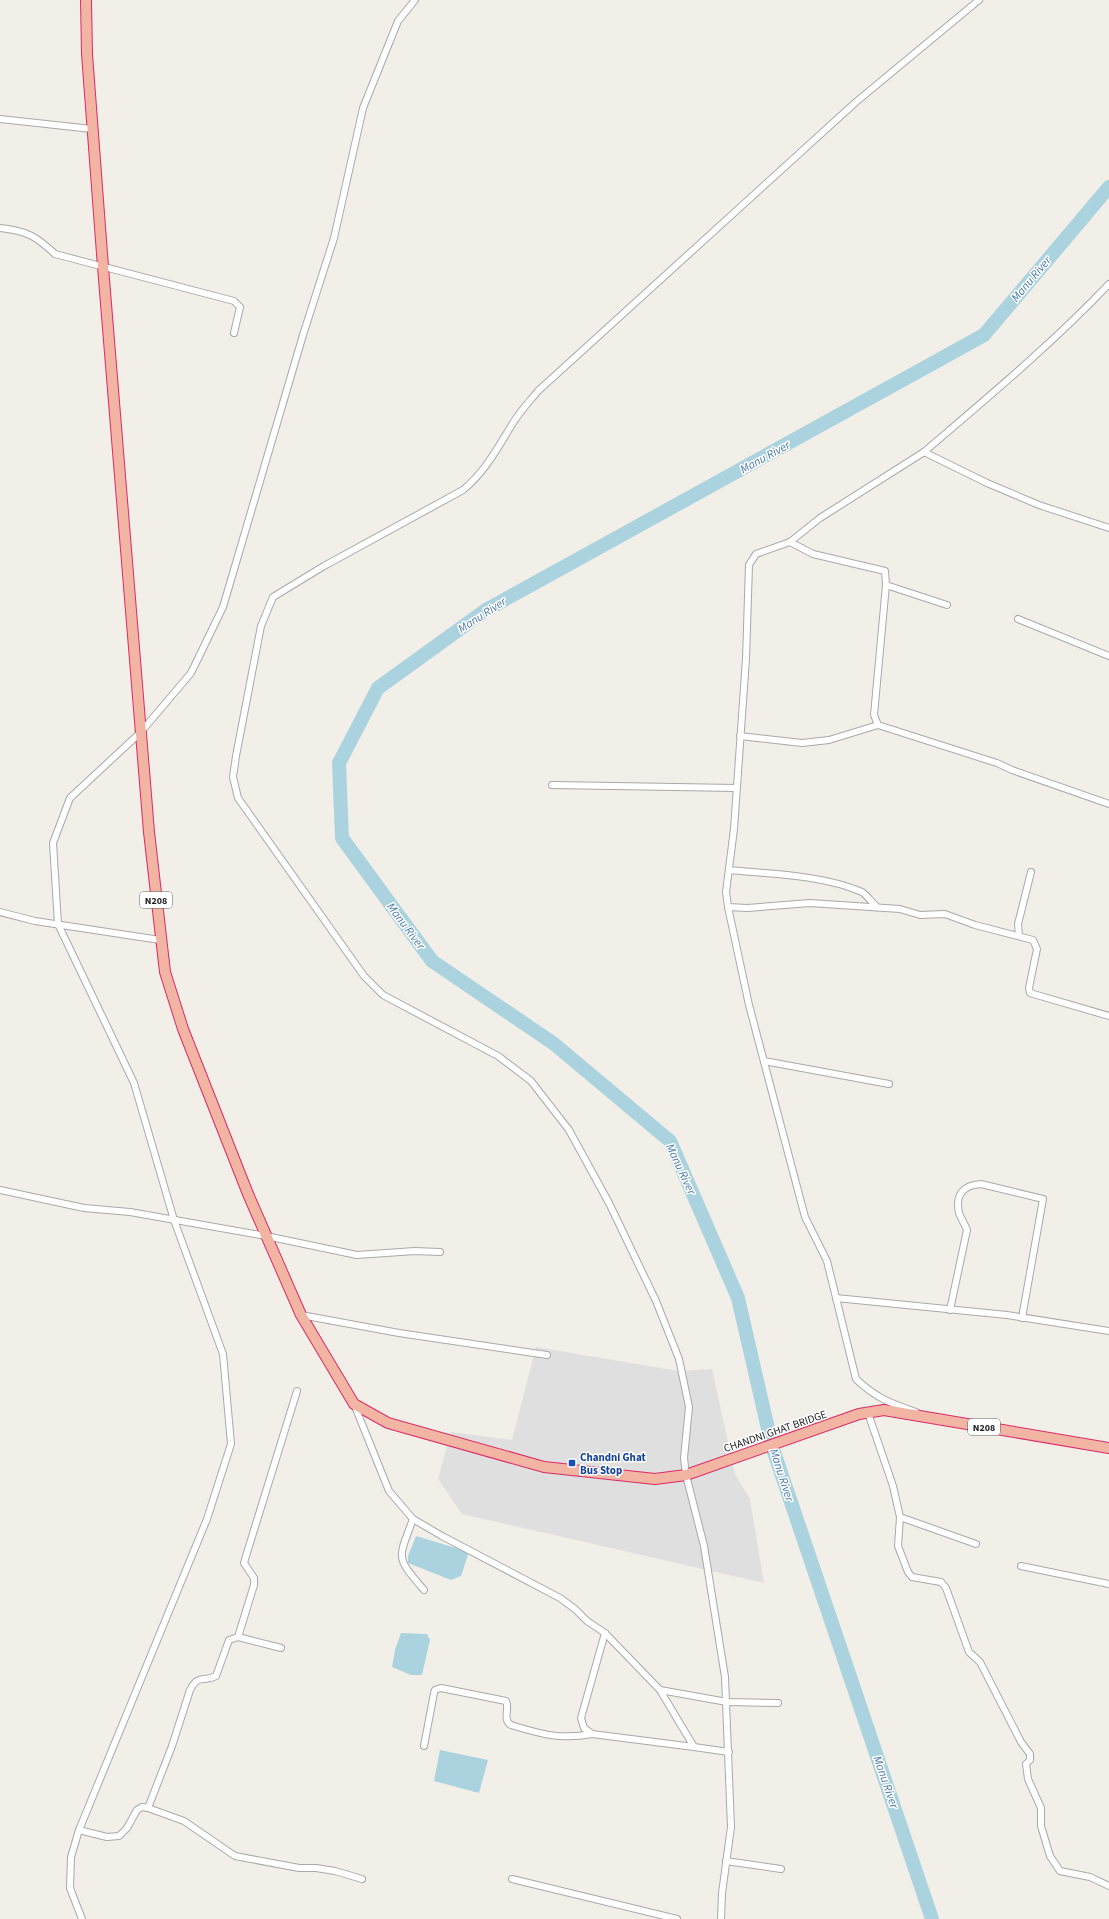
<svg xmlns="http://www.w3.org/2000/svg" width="1109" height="1919" viewBox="0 0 1109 1919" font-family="'Source Sans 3',sans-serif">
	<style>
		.residential { fill: #e0dfdf }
		.water { fill: #aad3df }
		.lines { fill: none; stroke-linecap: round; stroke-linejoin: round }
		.river { stroke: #aad3df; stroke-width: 14 }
		.minor-casing { stroke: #a9a9a9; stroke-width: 8 }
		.trunk-casing { stroke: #dc2a67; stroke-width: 12 }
		.minor { stroke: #fff; stroke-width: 6 }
		.trunk { stroke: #f2b4a3; stroke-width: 10 }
		.transit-dot { fill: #1a4fb4; stroke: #fff; stroke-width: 1.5 }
		.labels { text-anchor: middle; stroke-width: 3; stroke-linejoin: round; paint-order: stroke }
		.shield { fill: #fff; stroke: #646464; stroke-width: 1 }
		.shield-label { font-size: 10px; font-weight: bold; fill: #222 }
		.street-label { font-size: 11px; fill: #222; stroke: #fff }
		.transit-label { font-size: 11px; font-weight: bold; fill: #164399; stroke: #fff; text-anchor: start }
		.water-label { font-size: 12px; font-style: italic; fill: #4a7aab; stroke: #fff }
	</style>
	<rect width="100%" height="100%" fill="#f2efe9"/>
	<!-- residential -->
	<path class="residential" d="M536,1347L679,1371L712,1369L735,1474L750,1499L764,1583L462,1514L438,1479L451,1432L512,1440Z"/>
	<!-- water -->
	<g class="water">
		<path d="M416,1536L469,1552L461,1576L451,1580L408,1563V1556Z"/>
		<path d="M401,1633L427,1634L430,1640L422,1675H411L392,1667L395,1650Z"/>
		<path d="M440,1750L488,1760L479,1793L434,1781Z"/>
	</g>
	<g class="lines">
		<!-- river -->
		<path class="river" d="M932,1919L772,1446L738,1298L670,1141L553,1043L432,961L342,838L339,763L378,688L486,610L984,335L1109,187"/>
		<defs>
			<g id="minor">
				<path d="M0,119L92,129"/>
				<path d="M0,228C27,231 36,236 55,254L234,301L240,307L234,333"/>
				<path d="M924,452C987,398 1051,345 1109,284"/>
				<path d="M790,542L813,554L885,571L886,585L874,715L878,725L997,763L1012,770L1109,804"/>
				<path d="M886,585L947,605"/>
				<path d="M1018,619L1109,656"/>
				<path d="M740,736L802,743L829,740L878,725"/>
				<path d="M552,785L736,788"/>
				<path d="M729,870C771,874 823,875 862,892C867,895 872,903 877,907"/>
				<path d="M728,907L747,908L810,903L900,909L920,915L945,914L975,925L1033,940L1037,949L1029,988L1030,993L1109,1016"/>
				<path d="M0,912L35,921L160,940"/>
				<path d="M1019,936L1018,924L1031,872"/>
				<path d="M764,1061L889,1084"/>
				<path d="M0,1190L84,1208L130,1212L266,1236L357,1255L415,1251L440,1252"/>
				<path d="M836,1298L1007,1315L1109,1331"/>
				<path d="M950,1310L967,1230C965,1224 961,1219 959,1213C955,1195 963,1185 981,1184L1043,1199L1022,1318"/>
				<path d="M301,1315L399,1333L547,1355"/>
				<path d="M354,1404L389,1491L413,1519L442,1536L560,1598L575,1609L587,1621L605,1633L660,1690L694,1747L729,1752"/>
				<path d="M916,1412C890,1403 876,1398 856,1379L827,1261L805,1217L749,1005L728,907L726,892L734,829L746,659L749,565L756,554L790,542L820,518L924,452L987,483L1039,505L1109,528"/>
				<path d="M868,1413L893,1486L900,1517L898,1546L908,1572L912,1577L941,1582L946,1588L969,1652L980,1662L1021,1742L1030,1754V1760L1026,1764L1028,1779L1041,1808V1826L1050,1856L1060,1871L1090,1877L1109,1886"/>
				<path d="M900,1517L976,1544"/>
				<path d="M413,1519C398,1560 395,1556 424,1590"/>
				<path d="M1021,1566L1109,1584"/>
				<path d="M605,1633L581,1718L584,1728L592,1734L694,1747"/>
				<path d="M238,1637L254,1585V1578L244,1563L246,1556L297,1391"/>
				<path d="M660,1690L727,1702L778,1703"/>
				<path d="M424,1746L434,1693L435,1690L441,1688L506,1701C510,1709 502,1719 511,1725C540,1734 561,1740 592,1734"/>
				<path d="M148,1808L172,1746L190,1690C199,1673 203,1683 216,1676L229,1640L238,1637L281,1648"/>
				<path d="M79,1830L107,1837L119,1836L127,1828L137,1810L142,1807L148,1808L184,1821L235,1856L299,1868H316L335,1871L362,1879"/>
				<path d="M726,1861L781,1869"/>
				<path d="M512,1879L677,1919"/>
				<path d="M82,1919L70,1888L71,1857L79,1830L207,1519L231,1444L223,1354L174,1220L134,1083L58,924L53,843L70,798L141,732L191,673L223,607L303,335L334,238L363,108L398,21L415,0"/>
				<path d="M721,1919L722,1893L731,1827L725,1677L704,1546L686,1475L684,1458L689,1407L679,1359L656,1301L609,1203L569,1130L531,1081L498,1056L383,995L364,976L238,798L233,777L236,756L261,626L273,597L324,566L463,490C486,471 498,447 513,423C520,411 530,401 538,391L856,102L979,0"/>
			</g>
			<path id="trunk" d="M86,0L87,54L103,267L149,832L165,972L183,1029L248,1194L301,1315L354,1404L388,1423L544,1467L655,1479L686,1475L859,1414L884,1410L1109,1448"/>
		</defs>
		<!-- minor casing -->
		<use href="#minor" class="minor-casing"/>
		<!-- trunk casing -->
		<use href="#trunk" class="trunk-casing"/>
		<!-- minor -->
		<use href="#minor" class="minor"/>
		<!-- trunk -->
		<use href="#trunk" class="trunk"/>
	</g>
	<!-- markers -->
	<rect class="transit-dot" x="568" y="1459" width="8" height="8" rx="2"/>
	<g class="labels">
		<!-- shield labels -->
		<g class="shield">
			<rect x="140" y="892" width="32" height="16" rx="3"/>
			<rect x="968" y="1419" width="32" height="16" rx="3"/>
		</g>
		<g class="shield-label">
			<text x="156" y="904">N208</text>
			<text x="984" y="1431">N208</text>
		</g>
		<!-- street labels -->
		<g class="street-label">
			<text transform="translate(775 1431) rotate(-19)" y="4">CHANDNI GHAT BRIDGE</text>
		</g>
		<!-- transit labels -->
		<g class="transit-label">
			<text x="580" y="1461">Chandni Ghat<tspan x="580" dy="13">Bus Stop</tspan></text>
		</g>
		<!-- water labels -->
		<g class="water-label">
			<text transform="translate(1031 279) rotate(-50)" y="4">Manu River</text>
			<text transform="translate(765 457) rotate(-29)" y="4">Manu River</text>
			<text transform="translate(482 615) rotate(-33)" y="4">Manu River</text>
			<text transform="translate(406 926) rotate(53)" y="4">Manu River</text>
			<text transform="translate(681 1169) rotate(65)" y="4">Manu River</text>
			<text transform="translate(782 1475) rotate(72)" y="4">Manu River</text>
			<text transform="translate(886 1782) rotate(71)" y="4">Manu River</text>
		</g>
	</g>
</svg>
